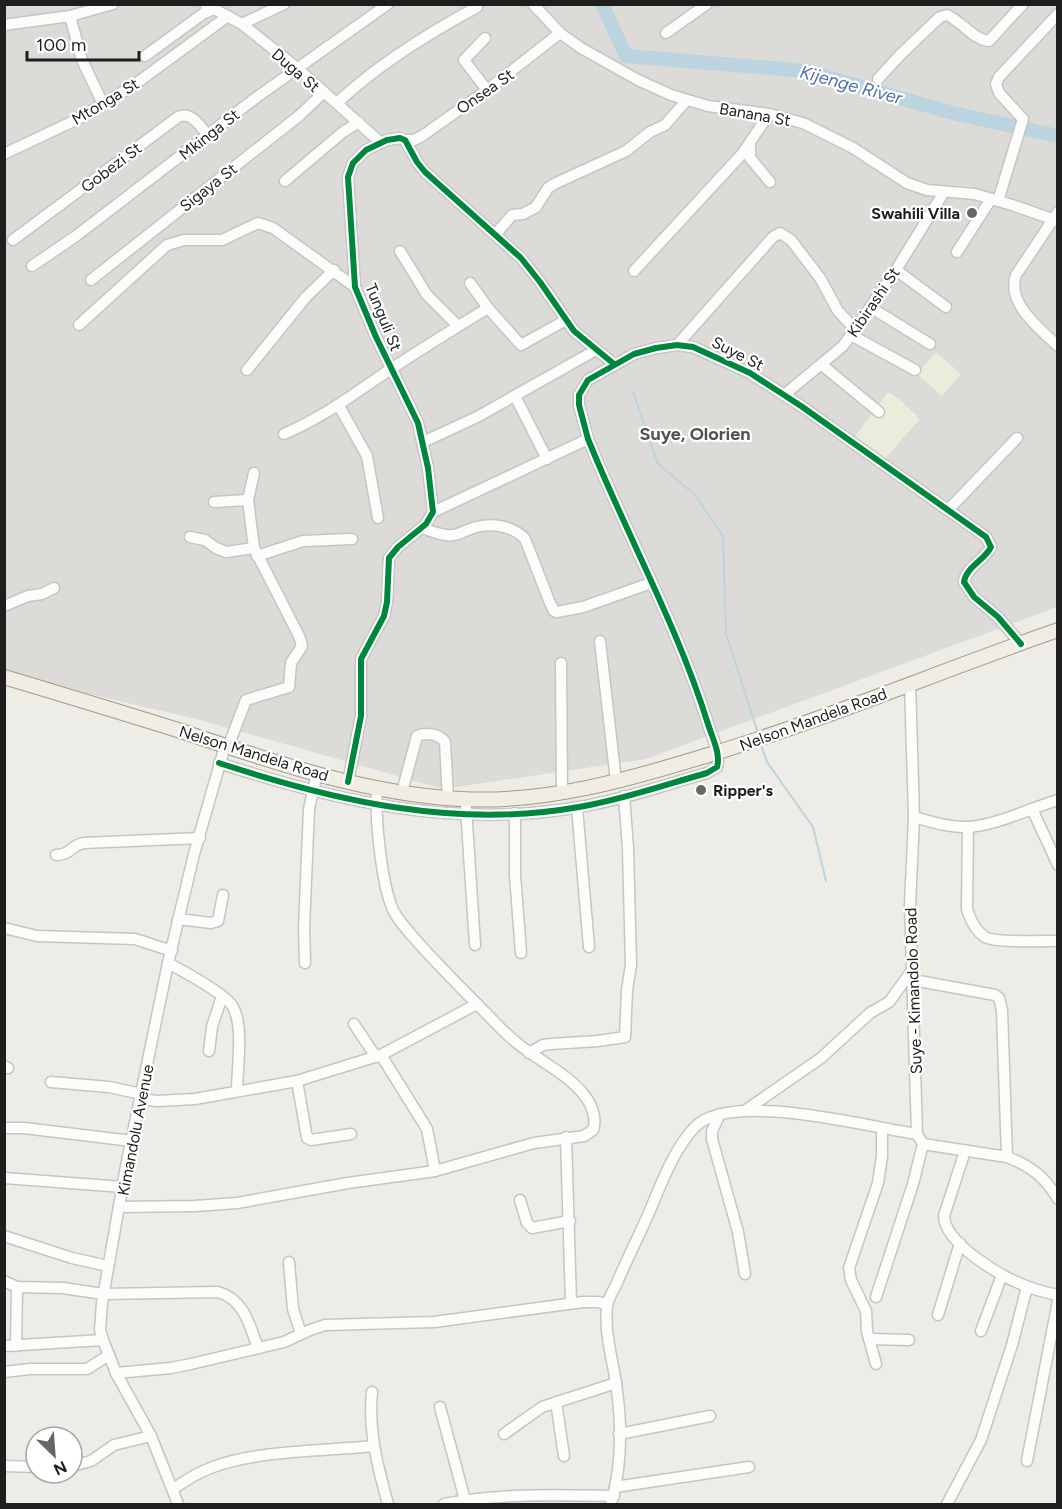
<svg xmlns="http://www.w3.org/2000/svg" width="1062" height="1509" viewBox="0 0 1062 1509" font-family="Figtree,sans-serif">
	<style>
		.residential { fill: #dcdbd8 }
		.farmland { fill: #eaeddb }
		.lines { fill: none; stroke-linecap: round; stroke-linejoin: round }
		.stream { stroke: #bcd4df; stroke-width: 2 }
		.river { stroke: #bcd4df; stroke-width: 14 }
		.minor-casing { stroke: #c5c5c3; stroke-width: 13 }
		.major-casing { stroke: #a29c85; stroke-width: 16 }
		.minor { stroke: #fcfcfb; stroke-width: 10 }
		.major { stroke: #f0ede4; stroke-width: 14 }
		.cycleway-casing { stroke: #fff; stroke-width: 10 }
		.cycleway { stroke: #00873e; stroke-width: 6 }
		.poi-dot { fill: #666664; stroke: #fff; stroke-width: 2 }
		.labels { text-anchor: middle; stroke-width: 4.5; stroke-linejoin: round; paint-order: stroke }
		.street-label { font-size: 16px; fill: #1e1e1e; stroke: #fff }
		.poi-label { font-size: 16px; font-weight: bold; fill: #1e1e1e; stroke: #fff; text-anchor: end }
		.water-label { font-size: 18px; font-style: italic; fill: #4f71aa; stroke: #fff }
		.neighbourhood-label { font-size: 18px; font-weight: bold; fill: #515151; stroke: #fff }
	</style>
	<rect width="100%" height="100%" fill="#edece7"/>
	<!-- residential -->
	<path class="residential" d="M5,5H1057V607L646,759L443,789L200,720L5,674Z"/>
	<!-- farmland -->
	<g class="farmland">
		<path d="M936,352L961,374L942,396L917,374Z"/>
		<path d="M888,392L900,400L917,416L919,420L883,461L854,438Z"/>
	</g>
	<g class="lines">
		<!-- stream -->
		<g class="stream">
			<path d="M633,392L658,464L694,494L723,536L726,634L758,733"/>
			<path d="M761,745L767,762L813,827L826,881"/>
		</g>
		<!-- river -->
		<path class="river" d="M602,4L626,56L806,71L953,113L1058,136"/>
		<defs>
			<g id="minor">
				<path d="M205,4L242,24L297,68L381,143"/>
				<path d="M533,4L560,33L581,48L638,80L671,95L708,106L769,114L803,123L853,148L907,183L927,190L975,194L1012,205L1058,221"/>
				<path d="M70,16L82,60L103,104"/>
				<path d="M242,24L284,4"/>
				<path d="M4,25L70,16L113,4"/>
				<path d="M666,33L707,4"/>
				<path d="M485,38L464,60L487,90"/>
				<path d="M145,56L204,13L214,9"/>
				<path d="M878,79L901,54L940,17L947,15C961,21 974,40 989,41L1023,4"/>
				<path d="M337,103C376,66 429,33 477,7"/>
				<path d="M405,140H414L422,136L487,90L560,33"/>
				<path d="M750,145V158L770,182"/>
				<path d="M4,154L80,118L134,85L228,16"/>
				<path d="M285,181L343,132L359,122"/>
				<path d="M998,201L1023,119L999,93L996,84L999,77L1058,14"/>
				<path d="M1058,212L1016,275C1006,303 1040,329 1058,346"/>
				<path d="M495,235L512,215L523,214L536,207L548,188L554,184L626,151L650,132L665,125L686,101"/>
				<path d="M13,240L178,117C191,111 199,125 207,134"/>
				<path d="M400,251L427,295L458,326"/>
				<path d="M957,252L991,199"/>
				<path d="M32,266L76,236L257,97L388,4"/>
				<path d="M896,270L946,307"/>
				<path d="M634,271L742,154L769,114"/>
				<path d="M91,280L300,115L323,93"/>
				<path d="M470,283L488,308L521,345L566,320"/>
				<path d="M870,307L930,344"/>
				<path d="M79,325L167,245L184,240H222L258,223L273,228L355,287"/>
				<path d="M851,335L915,370"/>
				<path d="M677,345L773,237L780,233L791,240L820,278L838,311L854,328"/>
				<path d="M822,365L879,412"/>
				<path d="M247,370L306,297L334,270"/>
				<path d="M784,395L843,346L896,270L944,192"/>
				<path d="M515,396L547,459"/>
				<path d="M339,406L367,456L378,518"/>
				<path d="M284,434C326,416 353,394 391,369C423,348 455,328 488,308"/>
				<path d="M423,442L477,417L596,350"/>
				<path d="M214,502L248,500"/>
				<path d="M948,510L1017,438"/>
				<path d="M433,512L588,439"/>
				<path d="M422,528C431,531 444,537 454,535C462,533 469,529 476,527C492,523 514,526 525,539L550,603L554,611L557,612L583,607L651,583"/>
				<path d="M190,537L205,540L216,548L226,552L254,548"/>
				<path d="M257,556L303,541L352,539"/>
				<path d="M4,606L28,596L42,594L54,588"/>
				<path d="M600,641L616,781"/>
				<path d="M561,663L562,792"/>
				<path d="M910,683L914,817L910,905L917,1134L923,1144L1007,1157C1031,1166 1045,1177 1058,1199"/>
				<path d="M228,747L246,700L289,687L291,663L302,646L299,636L254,548L248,500L254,473"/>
				<path d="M219,763C335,801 456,829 579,807C622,800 664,785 707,773L717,767C721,754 712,737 708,724C680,634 635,550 598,463L588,439L579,405V395L588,380L634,354L656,348L677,345L693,347L750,373L801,406L986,537L991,547C985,560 966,567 964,582L974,597L998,617L1021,644"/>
				<path d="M348,782L361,716V659L384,616L387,602L389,558L398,547L426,524L433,512L428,468L418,423L376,337L355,287L348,177L353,163L366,150L387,140L400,138L405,140L417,162L425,172L521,258L540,282L574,331L614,364"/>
				<path d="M402,792L417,736C426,732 439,734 445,742L448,798"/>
				<path d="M466,808L475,945"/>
				<path d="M577,808L589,947"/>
				<path d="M1032,809L1058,865"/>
				<path d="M515,813V875L521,953"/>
				<path d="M914,817C932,822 950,828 969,827C1000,824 1028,809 1058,800"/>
				<path d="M968,827L967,909C970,919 976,931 985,937C995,943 1044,941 1058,941"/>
				<path d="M56,855C71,855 71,845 84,843L200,838"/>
				<path d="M178,919L211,923L218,921L223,895"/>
				<path d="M4,928L37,936L135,939L172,951"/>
				<path d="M168,963C183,971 226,994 233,1007C244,1027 237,1069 237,1091"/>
				<path d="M305,963L304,928L309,809L317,773"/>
				<path d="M913,980L995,995L999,998L1002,1010L1007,1157"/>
				<path d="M354,1024L376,1057"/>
				<path d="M209,1051L212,1027L222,996"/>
				<path d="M529,1053L543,1045L551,1044L598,1041L625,1037L627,990L631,965L628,848L624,796"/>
				<path d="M381,1055L427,1129L435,1171"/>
				<path d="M4,1066L8,1068"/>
				<path d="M297,1081L307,1138L311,1140L351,1134"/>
				<path d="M51,1082L109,1087L142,1094"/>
				<path d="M141,1099L157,1101L195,1099L297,1081L381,1055L477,1004"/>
				<path d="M746,1110L821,1058L870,1013L889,1002L913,969"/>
				<path d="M720,1114L712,1131V1139L738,1232L745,1274"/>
				<path d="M4,1128H24L132,1141"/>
				<path d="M566,1137L571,1303"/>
				<path d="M965,1151L944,1216C945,1244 1002,1277 1026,1286C1036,1290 1047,1293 1058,1295"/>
				<path d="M4,1178L123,1187"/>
				<path d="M520,1200L527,1223L532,1228L570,1221"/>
				<path d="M119,1207L195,1206L237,1203L348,1183L435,1171L534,1143L584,1136L593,1130C597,1119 592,1105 585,1096C567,1073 539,1061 517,1043C503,1032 491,1018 478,1005C456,983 435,962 415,939C407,930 398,920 393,910C381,882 375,818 377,788"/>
				<path d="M4,1236L72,1258L108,1266"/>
				<path d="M289,1262L293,1309L301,1334"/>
				<path d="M4,1281L17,1287L63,1288L103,1294L218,1292C244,1299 250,1326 258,1348"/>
				<path d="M876,1297L913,1184L923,1144"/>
				<path d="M938,1315L960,1243"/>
				<path d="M981,1331L1002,1275"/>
				<path d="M869,1339L909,1340"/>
				<path d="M4,1346L103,1340"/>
				<path d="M16,1346L17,1287"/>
				<path d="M876,1364L867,1331L866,1311L851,1280L849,1268L878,1183L882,1156V1129"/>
				<path d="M4,1372L30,1369H87L109,1355"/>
				<path d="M116,1373L171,1368L191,1364L284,1342L310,1330L325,1325L434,1322L583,1302H598L607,1304"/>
				<path d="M372,1392C368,1431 378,1468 388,1504"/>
				<path d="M556,1402L564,1456"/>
				<path d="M440,1407L465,1500"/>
				<path d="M504,1434L542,1407L616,1383"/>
				<path d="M619,1434L710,1416"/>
				<path d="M1027,1461L1058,1301"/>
				<path d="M4,1466L36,1467"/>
				<path d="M72,1466L91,1461L114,1445L151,1436"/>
				<path d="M615,1487L749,1467"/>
				<path d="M173,1489C186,1480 199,1472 213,1467C259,1450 325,1451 374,1446"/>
				<path d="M178,1504L151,1436L116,1373L103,1340L100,1330L102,1303L126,1166L168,963L194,854L225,746"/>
				<path d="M444,1504C499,1493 558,1495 614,1496"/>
				<path d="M611,1504C621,1469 622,1428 617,1391C614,1363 604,1336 607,1306C608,1299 613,1291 616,1285C626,1261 638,1238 648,1215C660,1187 674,1148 695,1127C731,1090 868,1127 917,1134"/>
				<path d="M947,1504L981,1440L1012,1345L1027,1287"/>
			</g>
			<path id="major" d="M4,677C64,695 124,713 184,732C273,762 366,794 461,799C547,804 634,778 715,753C831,717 943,670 1058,630"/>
		</defs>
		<!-- minor casing -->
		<use href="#minor" class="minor-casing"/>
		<!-- major casing -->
		<use href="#major" class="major-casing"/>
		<!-- minor -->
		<use href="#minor" class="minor"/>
		<!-- major -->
		<use href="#major" class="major"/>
		<defs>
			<g id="cycleway">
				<path d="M219,763C335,801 456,829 579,807C622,800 664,785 707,773L717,767C721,754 712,737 708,724C680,634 635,550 598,463L588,439L579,405V395L588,380L634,354L656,348L677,345L693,347L750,373L801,406L986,537L991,547C985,560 966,567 964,582L974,597L998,617L1021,644"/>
				<path d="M348,782L361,716V659L384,616L387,602L389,558L398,547L426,524L433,512L428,468L418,423L376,337L355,287L348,177L353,163L366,150L387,140L400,138L405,140L417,162L425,172L521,258L540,282L574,331L614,364"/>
			</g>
		</defs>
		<!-- cycleway casing -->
		<use href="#cycleway" class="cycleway-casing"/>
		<!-- cycleway -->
		<use href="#cycleway" class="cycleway"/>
	</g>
	<!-- markers -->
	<g class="poi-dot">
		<circle cx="972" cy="213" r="6"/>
		<circle cx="701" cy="790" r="6"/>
	</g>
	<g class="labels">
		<!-- street labels -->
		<g class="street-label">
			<text transform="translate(296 70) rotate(41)" y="6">Duga St</text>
			<text transform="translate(485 91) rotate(-35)" y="6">Onsea St</text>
			<text transform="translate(105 101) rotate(-31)" y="6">Mtonga St</text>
			<text transform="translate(755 114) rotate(10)" y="6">Banana St</text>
			<text transform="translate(209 134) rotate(-38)" y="6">Mkinga St</text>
			<text transform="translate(111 167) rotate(-37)" y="6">Gobezi St</text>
			<text transform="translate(208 187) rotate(-38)" y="6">Sigaya St</text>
			<text transform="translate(873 302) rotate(-56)" y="6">Kibirashi St</text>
			<text transform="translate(384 317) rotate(68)" y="6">Tunguli St</text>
			<text transform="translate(738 353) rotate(27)" y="6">Suye St</text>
			<text transform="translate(813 719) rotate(-20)" y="6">Nelson Mandela Road</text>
			<text transform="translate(254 753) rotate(17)" y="6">Nelson Mandela Road</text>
			<text transform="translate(913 991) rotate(-92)" y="6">Suye - Kimandolo Road</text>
			<text transform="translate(135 1130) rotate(-79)" y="6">Kimandolu Avenue</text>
		</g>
		<!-- poi labels -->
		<g class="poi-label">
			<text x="960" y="219">Swahili Villa</text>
			<text x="713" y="796" text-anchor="start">Ripper's</text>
		</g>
		<!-- water labels -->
		<g class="water-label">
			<text transform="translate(851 85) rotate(15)" y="6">Kijenge River</text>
		</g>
		<!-- neighbourhood labels -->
		<g class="neighbourhood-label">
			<text x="695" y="440">Suye, Olorien</text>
		</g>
	</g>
	<!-- border -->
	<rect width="1062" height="1509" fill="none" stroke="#1e1e1e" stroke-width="12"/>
	<!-- north arrow -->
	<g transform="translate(54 1455) rotate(155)"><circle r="28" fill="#ffffff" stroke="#a5a5a5" stroke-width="1.5"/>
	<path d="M0-4.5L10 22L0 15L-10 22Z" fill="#666664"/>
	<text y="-9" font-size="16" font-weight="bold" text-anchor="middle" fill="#1e1e1e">N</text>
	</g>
	<!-- scale -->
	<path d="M27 51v9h112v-9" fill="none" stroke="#1e1e1e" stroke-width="3"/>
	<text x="36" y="51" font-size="18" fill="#1e1e1e" stroke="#ffffff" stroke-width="4.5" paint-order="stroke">100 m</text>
</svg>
